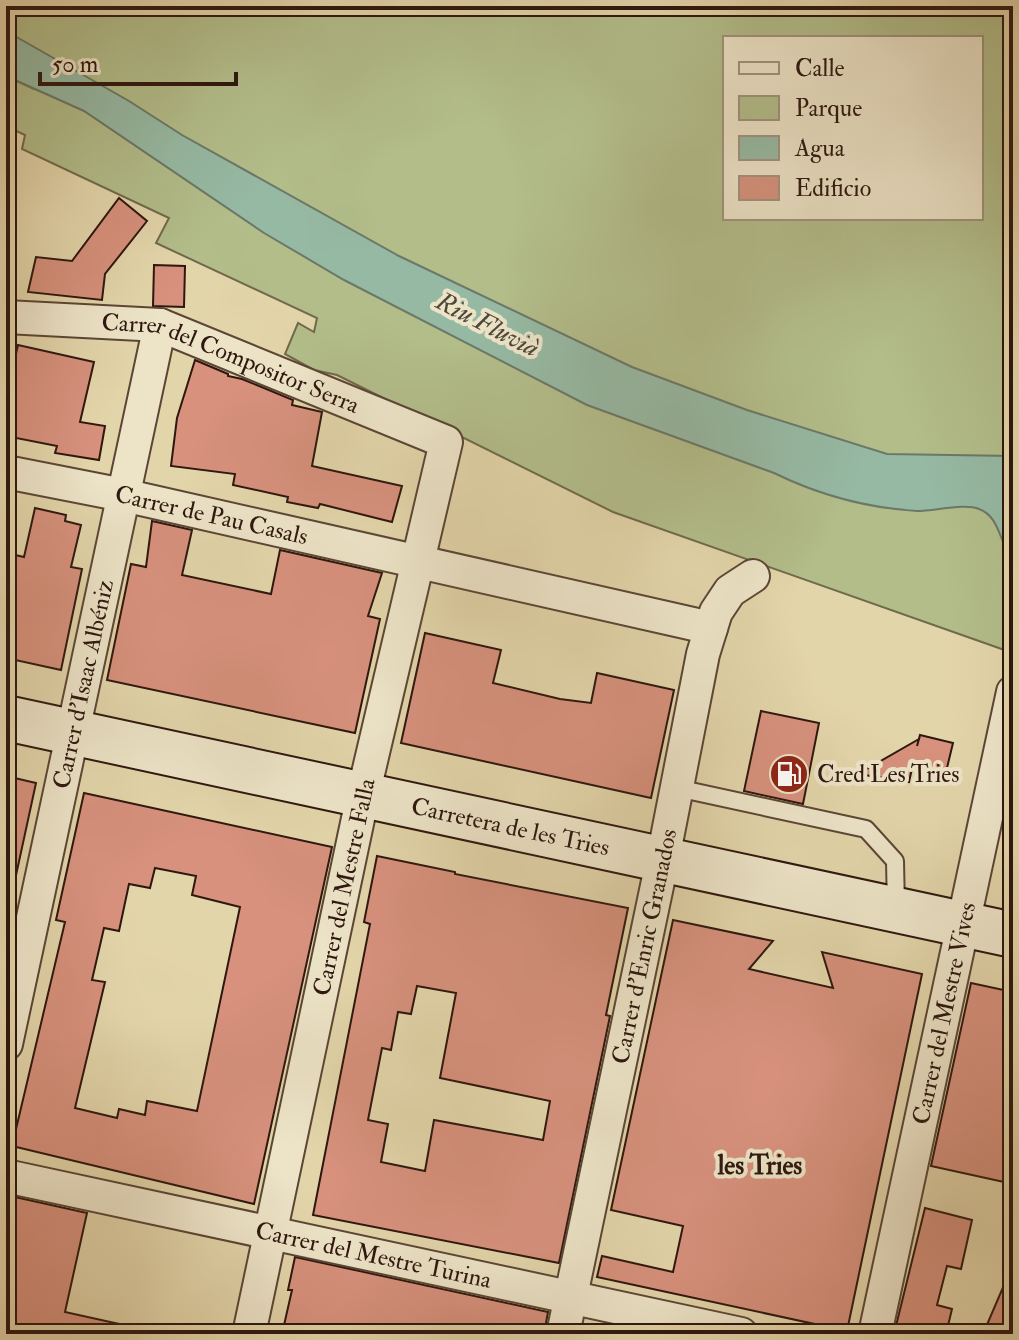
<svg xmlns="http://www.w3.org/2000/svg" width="1019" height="1340" viewBox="0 0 1019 1340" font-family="'IM FELL Double Pica',serif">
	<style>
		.green { fill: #b2bd8a; stroke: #706a4c; stroke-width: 2; fill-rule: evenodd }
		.water { fill: #96b9a3; stroke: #6c7868; stroke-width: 2 }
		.building { fill: #d7917d; stroke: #2e170f; stroke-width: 2; fill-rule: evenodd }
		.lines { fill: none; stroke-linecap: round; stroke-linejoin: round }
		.lane-casing { stroke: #5b4636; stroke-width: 20 }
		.street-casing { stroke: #5b4636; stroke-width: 36 }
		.secondary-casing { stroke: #2e170f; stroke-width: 48 }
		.lane { stroke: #ede4c8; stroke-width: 16 }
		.street { stroke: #ede4c8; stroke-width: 32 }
		.secondary { stroke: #ede4c8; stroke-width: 44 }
		.labels { text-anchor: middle; stroke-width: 8; stroke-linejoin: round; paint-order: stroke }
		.street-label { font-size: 24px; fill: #2e170f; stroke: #ede4c8 }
		.poi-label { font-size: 24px; fill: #2e170f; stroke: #ede4c8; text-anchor: start }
		.water-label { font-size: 26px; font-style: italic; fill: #4d483b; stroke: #ede4c8 }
		.neighbourhood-label { font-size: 26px; font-weight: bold; fill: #2e170f; stroke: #ede4c8 }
	</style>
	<rect width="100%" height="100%" fill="#e3d5aa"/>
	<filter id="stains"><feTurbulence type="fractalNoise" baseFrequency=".0025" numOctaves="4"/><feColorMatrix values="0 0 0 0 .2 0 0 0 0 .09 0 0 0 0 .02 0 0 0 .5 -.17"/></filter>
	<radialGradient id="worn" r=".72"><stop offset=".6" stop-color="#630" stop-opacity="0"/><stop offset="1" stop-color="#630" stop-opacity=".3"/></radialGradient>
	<!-- green -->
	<path class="green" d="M6,6H1013V653L613,512L337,375L314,370L285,354L298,323L314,332L317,318L156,243L169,218L22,149L25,135L6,126V76L32,88L6,51ZM725,38H981V218H725Z"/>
	<!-- water -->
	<path class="water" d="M6,31L129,101L182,135L399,256L632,367L747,410L887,454L1013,456V559C999,545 1001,517 979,509C965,503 935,511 917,511C867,508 819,495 774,473L587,405L344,280L264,233L84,111L6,76Z"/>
	<!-- building -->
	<g class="building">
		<path d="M119,198L147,221L105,274L102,300L28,292L36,257L72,261Z"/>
		<path d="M154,265L185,266L184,307L153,306Z"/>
		<path d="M18,345L94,362L80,422L105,426L99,460L55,453L57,446L6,436V397Z"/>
		<path d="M195,360L228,374V376L242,379L293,400L292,405L322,412L312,466L402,486L392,522L320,504L318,508L287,502L288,497L233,485L235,474L171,466L177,418Z"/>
		<path d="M35,508L66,515L65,521L81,525L71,567L82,569L61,670L6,658V600L15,555L24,557Z"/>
		<path d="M152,521L192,530L182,575L271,594L280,550L382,573L368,616L380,619L355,733L107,680L131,564L146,567Z"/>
		<path d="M425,633L501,650L493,683L560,699L591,703L597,673L674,690L651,798L401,743Z"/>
		<path d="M761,711L819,723L803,804L744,791Z"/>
		<path d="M920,735L953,743L946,772L913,764L909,782L858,774L919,739L917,746Z"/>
		<path d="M6,776L36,783L15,880L6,879Z"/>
		<path d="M84,793L332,847L254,1204L12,1146L65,922L56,920ZM155,868L196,876L192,895L240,907L197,1111L147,1101L145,1115L119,1109L117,1118L75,1108L105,982L92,980L104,928L119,931L129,884L150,888Z"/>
		<path d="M377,856L455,872V874L628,908L606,1015L610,1016L559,1263L313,1215L370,924L364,922ZM417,986L456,993L440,1078L550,1101L543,1140L434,1120L425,1171L381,1162L388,1124L368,1120L382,1048L391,1050L398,1012L411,1014Z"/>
		<path d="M673,920L773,941L749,969L833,988L822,952L922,974L847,1331L597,1277L602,1256L673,1272L683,1226L611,1210Z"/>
		<path d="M971,983L1013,992V1184L931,1166Z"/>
		<path d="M6,1195L87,1213L65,1312L124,1325L123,1334H6Z"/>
		<path d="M925,1208L972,1220L961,1269L947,1266L937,1305L952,1309L946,1334H894Z"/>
		<path d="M295,1257L548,1312L544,1334H282L292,1290H288Z"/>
		<path d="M1013,1264V1334H983Z"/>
	</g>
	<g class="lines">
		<defs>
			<path id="lane" d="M677,788L866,829L895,861L896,908"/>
			<g id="street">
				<path id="s1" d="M6,317L160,325L446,442L363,795L249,1334"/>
				<path id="s2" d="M6,472L123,495L711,628"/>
				<path id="s3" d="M6,1044L160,325"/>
				<path id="s4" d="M6,1176L741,1334"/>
				<path id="s5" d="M563,1334L666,843L703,654L716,612L730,591L753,576"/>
				<path id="s6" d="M875,1334L1013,692"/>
			</g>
			<g id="secondary">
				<path id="s7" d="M6,718L1013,935"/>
			</g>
		</defs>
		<!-- lane casing -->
		<use href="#lane" class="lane-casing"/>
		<!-- street casing -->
		<use href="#street" class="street-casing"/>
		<!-- secondary casing -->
		<use href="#secondary" class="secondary-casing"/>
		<!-- lane -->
		<use href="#lane" class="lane"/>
		<!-- street -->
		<use href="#street" class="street"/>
		<!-- secondary -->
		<use href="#secondary" class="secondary"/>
	</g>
	<!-- icons -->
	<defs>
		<symbol id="fuel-disc" viewBox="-11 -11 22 22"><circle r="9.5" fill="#8f2418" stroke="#ede4c8"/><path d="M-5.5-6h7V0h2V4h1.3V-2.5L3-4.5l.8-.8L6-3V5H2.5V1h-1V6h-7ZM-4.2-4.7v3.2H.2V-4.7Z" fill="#fff"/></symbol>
	</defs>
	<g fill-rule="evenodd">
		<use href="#fuel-disc" x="767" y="752" width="44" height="44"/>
	</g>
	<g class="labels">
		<!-- street labels -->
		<g class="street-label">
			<text dy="8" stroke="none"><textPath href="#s1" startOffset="232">Carrer del Compositor Serra</textPath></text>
			<text dy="8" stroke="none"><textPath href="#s2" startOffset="210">Carrer de Pau Casals</textPath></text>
			<text dy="8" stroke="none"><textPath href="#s3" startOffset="368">Carrer d'Isaac Albéniz</textPath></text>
			<text dy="8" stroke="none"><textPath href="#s7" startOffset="516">Carretera de les Tries</textPath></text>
			<text transform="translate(344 887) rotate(-78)" y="8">Carrer del Mestre Falla</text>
			<text dy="8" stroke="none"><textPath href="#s5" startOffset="396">Carrer d'Enric Granados</textPath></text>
			<text dy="8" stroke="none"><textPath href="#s6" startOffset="328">Carrer del Mestre Vives</textPath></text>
			<text dy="8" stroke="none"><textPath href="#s4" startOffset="376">Carrer del Mestre Turina</textPath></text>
		</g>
		<!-- poi labels -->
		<g class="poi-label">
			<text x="817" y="782">Cred Les Tries</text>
		</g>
		<!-- water labels -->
		<g class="water-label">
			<text transform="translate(488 324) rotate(27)" y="9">Riu Fluvià</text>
		</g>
		<!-- neighbourhood labels -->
		<g class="neighbourhood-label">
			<text x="760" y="1174">les Tries</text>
		</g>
	</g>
	<!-- margin -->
	<rect width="1019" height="1340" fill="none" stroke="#e3d5aa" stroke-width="32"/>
	<rect x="8" y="8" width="1003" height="1324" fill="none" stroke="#2e170f" stroke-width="4"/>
	<rect x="16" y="16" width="987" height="1308" fill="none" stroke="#2e170f" stroke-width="2"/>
	<!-- legend -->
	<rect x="723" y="36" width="260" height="184" fill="#ede4c8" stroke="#a1927e" stroke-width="2"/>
	<rect x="739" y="62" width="40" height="12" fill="#ede4c8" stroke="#a1927e" stroke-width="2"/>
	<text x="795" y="76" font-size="24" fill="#2e170f">Calle</text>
	<rect x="739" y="96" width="40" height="24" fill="#b2bd8a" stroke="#a1927e" stroke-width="2"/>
	<text x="795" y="116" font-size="24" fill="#2e170f">Parque</text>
	<rect x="739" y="136" width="40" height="24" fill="#96b9a3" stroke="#a1927e" stroke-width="2"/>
	<text x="795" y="156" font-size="24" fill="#2e170f">Agua</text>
	<rect x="739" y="176" width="40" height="24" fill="#d7917d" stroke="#a1927e" stroke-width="2"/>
	<text x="795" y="196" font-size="24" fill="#2e170f">Edificio</text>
	<!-- scale -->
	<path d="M40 72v12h196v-12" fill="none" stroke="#2e170f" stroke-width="4"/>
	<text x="52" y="72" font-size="24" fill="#2e170f" stroke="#ede4c8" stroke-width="6" paint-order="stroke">50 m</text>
	<rect width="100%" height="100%" filter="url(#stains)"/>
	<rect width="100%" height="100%" fill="url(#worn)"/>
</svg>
